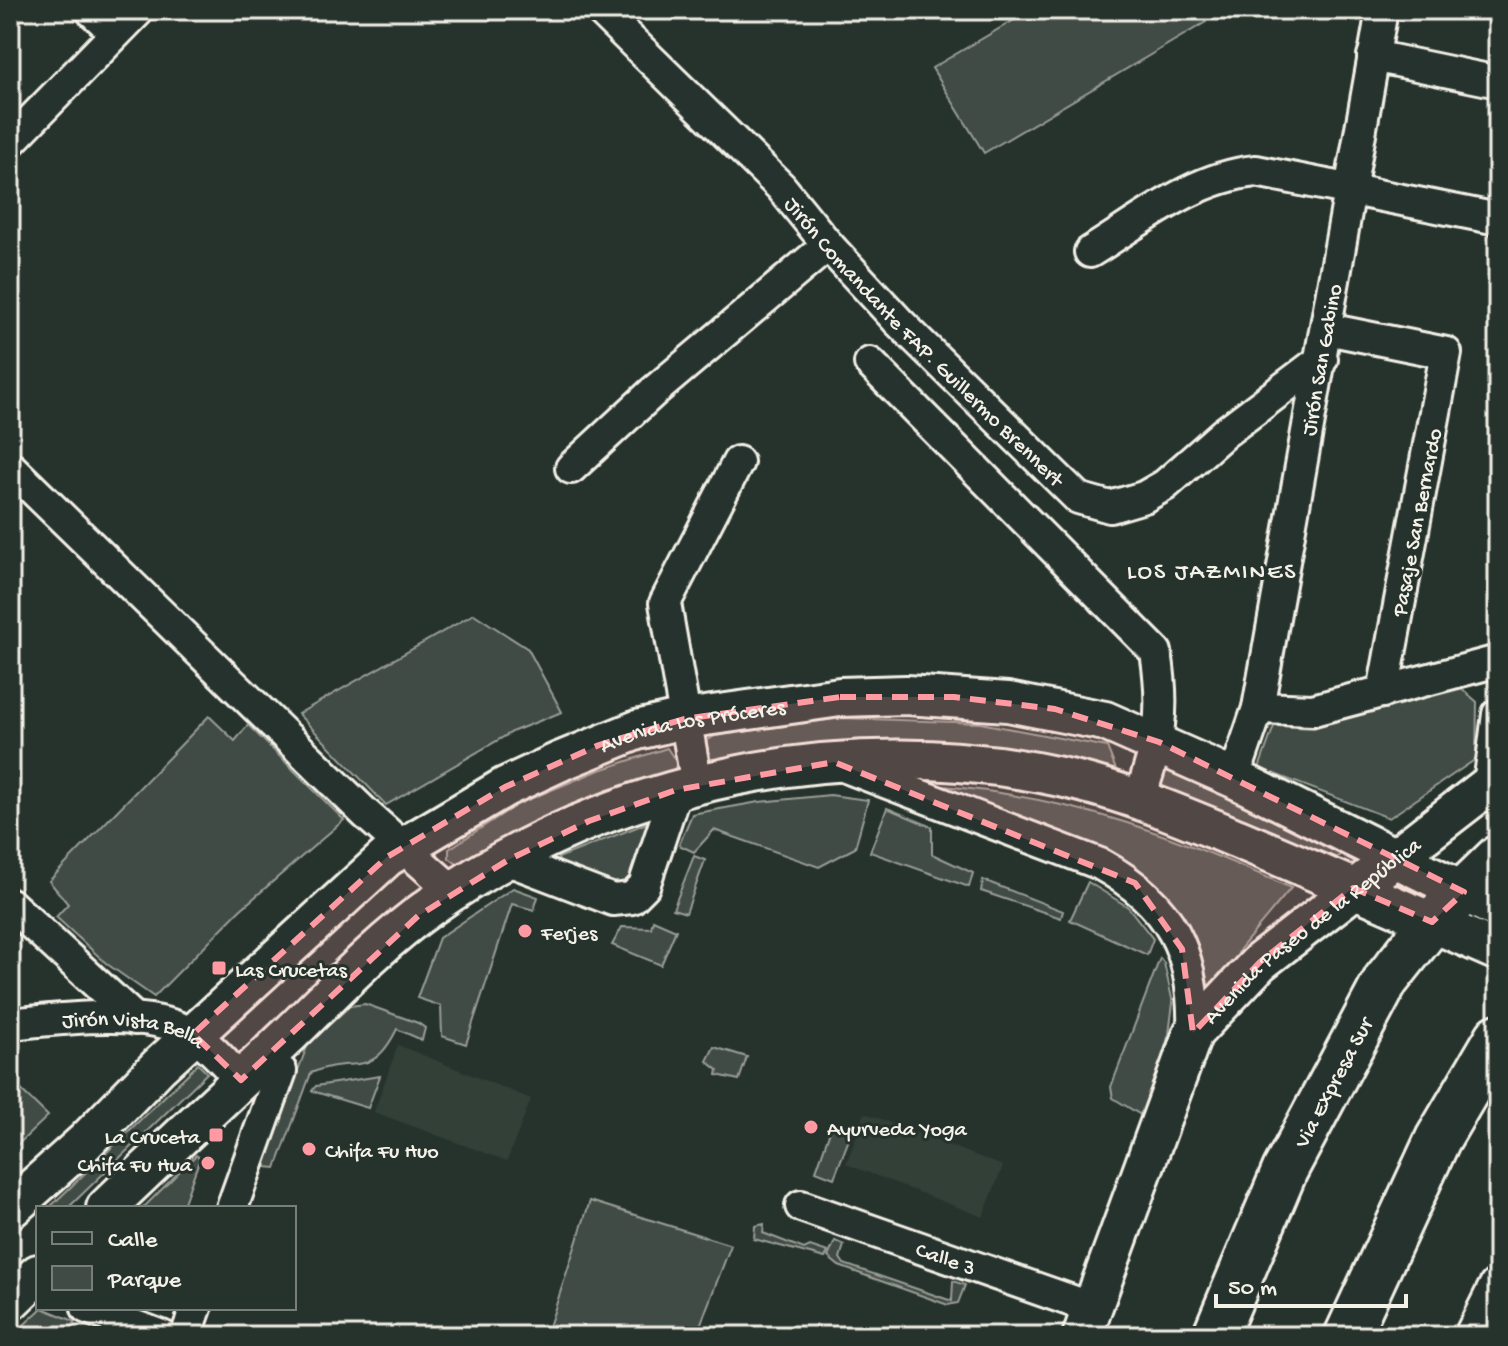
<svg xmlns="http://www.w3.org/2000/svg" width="1508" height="1346" viewBox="0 0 1508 1346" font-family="'Gochi Hand',sans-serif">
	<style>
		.built { fill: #333f39 }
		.green { fill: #414b45; stroke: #9a9e96; stroke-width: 2 }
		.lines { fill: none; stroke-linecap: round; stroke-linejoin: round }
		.minor-casing { stroke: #f4f1e8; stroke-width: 36 }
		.major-casing { stroke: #f4f1e8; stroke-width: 44 }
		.highway-casing { stroke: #f4f1e8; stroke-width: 50 }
		.minor { stroke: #26332d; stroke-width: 30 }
		.major { stroke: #26332d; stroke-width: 38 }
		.highway { stroke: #26332d; stroke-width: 44 }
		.marked { fill: #ff9aa2; fill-opacity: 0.2; stroke: #ff9aa2; stroke-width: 6; stroke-dasharray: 16 10; stroke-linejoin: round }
		.poi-dot { fill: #ff9aa2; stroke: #26332d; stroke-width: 3 }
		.labels { text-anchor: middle; stroke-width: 6; stroke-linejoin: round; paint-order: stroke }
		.street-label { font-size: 22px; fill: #f4f1e8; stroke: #26332d }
		.poi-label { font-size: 22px; fill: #f4f1e8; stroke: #26332d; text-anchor: start }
		.neighbourhood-label { font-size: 24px; letter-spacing: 2px; fill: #f4f1e8; stroke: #26332d }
	</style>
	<rect width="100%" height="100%" fill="#26332d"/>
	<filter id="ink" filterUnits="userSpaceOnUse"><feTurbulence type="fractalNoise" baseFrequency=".0125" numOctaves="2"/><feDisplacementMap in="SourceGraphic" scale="16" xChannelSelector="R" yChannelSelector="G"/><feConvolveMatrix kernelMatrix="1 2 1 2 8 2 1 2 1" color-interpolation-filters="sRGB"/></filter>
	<g filter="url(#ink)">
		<!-- built -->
		<g class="built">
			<path d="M398,1045L531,1099L507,1161L374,1112Z"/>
			<path d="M865,1113L1003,1166L983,1217L846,1164Z"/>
		</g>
		<!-- green -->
		<g class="green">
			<path d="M1031,10H1198L1206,22L984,153L932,68Z"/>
			<path d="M474,614L528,649L562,712L514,731L386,805L298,714Z"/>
			<path d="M1460,687L1477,702L1476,759L1389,818L1259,768L1274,726L1314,728L1387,697Z"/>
			<path d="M209,716L235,741L248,725L344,820L240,910L154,997L107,964L56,917L68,904L49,881Z"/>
			<path d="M842,718L980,723L1107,747L1120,780L704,759L701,744L715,736Z"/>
			<path d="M667,748L677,763L672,775L608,790L541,820L469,862L457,864L449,858V849L518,804L597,771Z"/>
			<path d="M1163,770L1182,775L1351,847L1323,867L1160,792L1155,782Z"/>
			<path d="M943,786C1075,798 1171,834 1291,888L1240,949L1230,971L1220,973L1207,989L1202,960L1176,917L943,789Z"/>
			<path d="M830,795L868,800L855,848L819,867L714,830L694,852L679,845L692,814L759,802Z"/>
			<path d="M887,808L932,827V854L973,873L969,887L870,852Z"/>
			<path d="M652,821L631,879L615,884L559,862L558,858Z"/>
			<path d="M694,856L705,860L686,913L673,909Z"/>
			<path d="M983,880L1063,911L1061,918L981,891Z"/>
			<path d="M1088,882L1128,907L1153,939L1147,955L1070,920Z"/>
			<path d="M513,888L538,897L534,910L512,904L466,1044L442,1036L441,1006L417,998L439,938Z"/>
			<path d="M653,920L676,930L661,965L612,945L622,927L651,928Z"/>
			<path d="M1160,958L1164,963L1173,1003L1169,1034L1144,1117L1113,1098L1111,1087Z"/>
			<path d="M365,1004L418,1023L425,1028L422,1040L397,1029C371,1082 353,1054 311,1073L276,1168L266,1167L263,1162L308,1044L350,1006Z"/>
			<path d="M714,1047L747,1057L739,1080L717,1075L718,1070L707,1061Z"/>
			<path d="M198,1064L207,1073L68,1208H49Z"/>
			<path d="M380,1076L368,1108L312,1091L316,1086Z"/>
			<path d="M10,1079L48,1116L10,1152Z"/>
			<path d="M831,1128L851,1134L834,1178L816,1171Z"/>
			<path d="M196,1155L200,1158L182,1208H143Z"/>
			<path d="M590,1201L731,1245L696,1336H546Z"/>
			<path d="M764,1224L763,1233L804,1249L810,1246L828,1252L825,1258L754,1239L755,1226Z"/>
			<path d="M835,1241L844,1245L840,1258L844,1264L952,1301L953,1281L965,1285L958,1303L948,1305L839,1266L828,1257Z"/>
			<path d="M42,1308L74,1321L73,1336H12Z"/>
		</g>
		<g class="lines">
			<defs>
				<g id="minor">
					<path d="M91,10L116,33"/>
					<path id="s1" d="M600,10L781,187L828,245L899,322L1078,498L1110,507L1144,497L1165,485L1224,433L1322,359"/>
					<path d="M1373,56L1498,82"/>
					<path d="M10,142L139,10"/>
					<path d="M1090,252C1142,220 1194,177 1256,171L1498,219"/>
					<path d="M1327,329L1446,353L1383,692"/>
					<path d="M870,363L1156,652C1166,715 1159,741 1139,800"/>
					<path d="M10,467L366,814L454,892"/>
					<path d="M571,468L652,393L828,245"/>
					<path d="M1258,708L1313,710L1498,661"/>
					<path d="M843,766L1100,864C1171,903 1196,953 1193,1033"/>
					<path id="s2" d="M1234,778L1258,708L1382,10"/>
					<path d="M697,785L665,603L738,462"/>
					<path d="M1489,785L1498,714"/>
					<path d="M508,860L613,900L632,898L644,886L676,790"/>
					<path d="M10,904L135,1019"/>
					<path id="s3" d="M10,1024C59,1019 148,1007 192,1034C210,1045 226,1065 241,1080"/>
					<path id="s4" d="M801,1206L1092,1308"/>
					<path d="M232,1208L281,1071L264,1059"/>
					<path d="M87,1308L162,1336"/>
					<path d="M186,1336L196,1308"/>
				</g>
				<g id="major">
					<path d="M106,1208C167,1149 229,1092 290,1034C335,990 379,943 431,906C610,779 850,729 1065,778C1127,792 1185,817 1243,841C1329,877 1413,914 1498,951"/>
					<path id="s5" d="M10,1209L85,1142L159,1066L387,857L505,787L561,761L637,730L684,719L840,697L906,695L1008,702L1105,721L1234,778L1498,909"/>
					<path d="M10,1301L38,1274"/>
					<path id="s6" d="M1082,1336L1193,1033L1260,962L1498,778"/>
					<path d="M1474,1336L1498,1288"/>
				</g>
				<g id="highway">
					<path id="s7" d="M1215,1336L1285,1170L1386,980L1432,922L1498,858"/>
					<path d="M1347,1336L1438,1139L1498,1037"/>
				</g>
			</defs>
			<!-- minor casing -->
			<use href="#minor" class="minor-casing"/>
			<!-- major casing -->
			<use href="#major" class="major-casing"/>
			<!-- highway casing -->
			<use href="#highway" class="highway-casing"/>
			<!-- minor -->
			<use href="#minor" class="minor"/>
			<!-- major -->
			<use href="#major" class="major"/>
			<!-- highway -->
			<use href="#highway" class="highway"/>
		</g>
	</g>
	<!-- marked area -->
	<path class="marked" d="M840,697H954L1055,709L1159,742L1464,892L1432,922L1353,888L1260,962L1193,1033L1182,949L1135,883L834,762L676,790L589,821L508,860L418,916L241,1080L193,1034L387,857L505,787L599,745L684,719Z"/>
	<!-- markers -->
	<g class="poi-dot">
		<circle cx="525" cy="931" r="8"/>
		<rect x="211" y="960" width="16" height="16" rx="4"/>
		<circle cx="811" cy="1127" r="8"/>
		<rect x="208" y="1127" width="16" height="16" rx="4"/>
		<circle cx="309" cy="1149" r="8"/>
		<circle cx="208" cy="1163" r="8"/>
	</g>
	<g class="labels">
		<!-- street labels -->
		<g class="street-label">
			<text dy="8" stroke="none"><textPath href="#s1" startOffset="464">Jirón Comandante FAP. Guillermo Brennert</textPath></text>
			<text dy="8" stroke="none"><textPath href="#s2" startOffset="428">Jirón San Gabino</textPath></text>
			<text transform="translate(1415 522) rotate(-79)" y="8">Pasaje San Bernardo</text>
			<text dy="8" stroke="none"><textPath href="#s5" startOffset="852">Avenida Los Próceres</textPath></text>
			<text dy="8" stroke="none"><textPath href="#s6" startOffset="480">Avenida Paseo de la República</textPath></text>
			<text dy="8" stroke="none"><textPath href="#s3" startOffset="126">Jirón Vista Bella</textPath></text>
			<text dy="8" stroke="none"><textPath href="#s7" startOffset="280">Via Expresa Sur</textPath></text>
			<text dy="8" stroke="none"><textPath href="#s4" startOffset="154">Calle 3</textPath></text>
		</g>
		<!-- poi labels -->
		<g class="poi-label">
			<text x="541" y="939">Ferjes</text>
			<text x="235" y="976">Las Crucetas</text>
			<text x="827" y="1135">Ayurveda Yoga</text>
			<text x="200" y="1143" text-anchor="end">La Cruceta</text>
			<text x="325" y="1157">Chifa Fu Huo</text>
			<text x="192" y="1171" text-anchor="end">Chifa Fu Hua</text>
		</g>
		<!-- neighbourhood labels -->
		<g class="neighbourhood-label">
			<text x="1212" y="578">LOS JAZMINES</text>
		</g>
	</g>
	<!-- margin -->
	<rect width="1508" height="1346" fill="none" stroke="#26332d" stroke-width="40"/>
	<rect x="20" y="20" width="1468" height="1306" fill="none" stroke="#f4f1e8" stroke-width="3" filter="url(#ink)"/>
	<!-- legend -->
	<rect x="36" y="1206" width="260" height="104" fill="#26332d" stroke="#787f78" stroke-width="2"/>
	<rect x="52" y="1232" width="40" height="12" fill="#26332d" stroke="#787f78" stroke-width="2"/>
	<text x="108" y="1246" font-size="24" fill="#f4f1e8">Calle</text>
	<rect x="52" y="1266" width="40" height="24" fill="#414b45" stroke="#787f78" stroke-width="2"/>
	<text x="108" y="1286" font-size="24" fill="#f4f1e8">Parque</text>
	<!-- scale -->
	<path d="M1216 1294v12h190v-12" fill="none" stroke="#f4f1e8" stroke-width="4"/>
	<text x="1228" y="1294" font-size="24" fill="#f4f1e8" stroke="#26332d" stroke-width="6" paint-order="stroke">50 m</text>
</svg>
